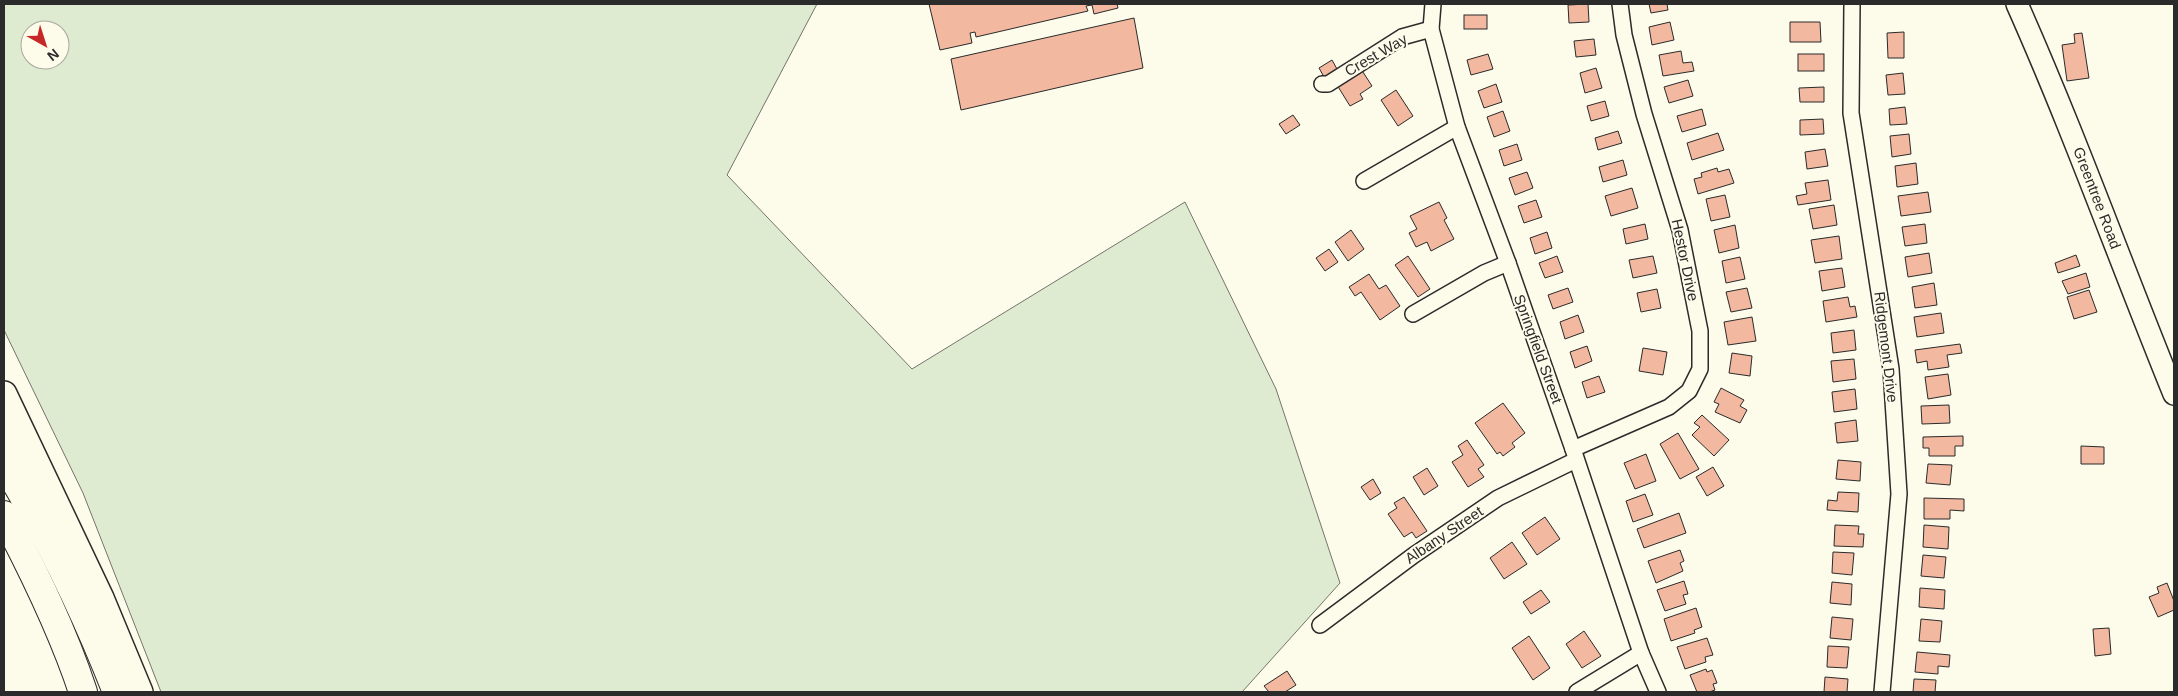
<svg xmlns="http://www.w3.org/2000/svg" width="2178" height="696" viewBox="0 0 2178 696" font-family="Arial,sans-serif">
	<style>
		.green { fill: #deebd1; stroke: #74746e; fill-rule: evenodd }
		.building { fill: #f2b8a0; stroke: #2b2b2b }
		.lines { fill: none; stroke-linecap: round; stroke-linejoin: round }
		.minor-casing { stroke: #2b2b2b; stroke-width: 18 }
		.secondary-casing { stroke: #2b2b2b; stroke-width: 24 }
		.trunk-casing { stroke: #2b2b2b; stroke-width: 28 }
		.motorway-casing { stroke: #2b2b2b; stroke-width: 30 }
		.minor { stroke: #fdfbea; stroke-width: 15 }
		.secondary { stroke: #fdfbea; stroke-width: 21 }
		.trunk { stroke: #fdfbea; stroke-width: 25 }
		.motorway { stroke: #fdfbea; stroke-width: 28 }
		.labels { text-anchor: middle; stroke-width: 4; stroke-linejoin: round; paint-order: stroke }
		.street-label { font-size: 15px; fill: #2b2b2b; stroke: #fdfbea }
	</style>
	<rect width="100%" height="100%" fill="#fdfbea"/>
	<!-- green -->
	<path class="green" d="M4,4H817L727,175L912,369L1185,202L1276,389L1340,583L1242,692H161L83,493L4,330ZM30,30H60V60H30Z"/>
	<!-- building -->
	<g class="building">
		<path d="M929,4H1117L1118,8L1094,14L1092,5L1086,6L1088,11L976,37L975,32L970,33L972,43L940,50Z"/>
		<path d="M1588,4L1589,22L1569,23L1568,5Z"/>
		<path d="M1649,4H1667L1668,10L1651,13Z"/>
		<rect x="1464" y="15" width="23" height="14"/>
		<path d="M1134,18L1143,68L961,110L951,59Z"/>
		<path d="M1670,22L1674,40L1652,45L1649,27Z"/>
		<path d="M1790,22H1820L1821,42H1790Z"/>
		<path d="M1904,32V58H1888L1887,33Z"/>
		<path d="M2082,33L2089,78L2067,81L2062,45L2075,43L2074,34Z"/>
		<path d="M1594,39L1596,55L1576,57L1574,41Z"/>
		<path d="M1681,51L1683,63L1692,62L1694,71L1663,76L1659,55Z"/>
		<path d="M1488,54L1493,69L1471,75L1467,60Z"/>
		<rect x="1798" y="54" width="26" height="17"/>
		<path d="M1332,60L1337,69L1324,77L1319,68Z"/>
		<path d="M1596,68L1602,88L1585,93L1580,73Z"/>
		<path d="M1361,69L1372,86L1360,94L1363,99L1350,106L1337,85Z"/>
		<path d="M1903,73L1905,94L1888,95L1886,75Z"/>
		<path d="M1688,80L1693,96L1669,103L1664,87Z"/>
		<path d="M1496,84L1502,102L1484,108L1478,91Z"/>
		<path d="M1824,87V102H1800L1799,88Z"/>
		<path d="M1396,90L1413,116L1398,126L1381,100Z"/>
		<path d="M1605,101L1609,116L1591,121L1587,106Z"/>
		<path d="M1905,107L1907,124L1890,125L1889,109Z"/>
		<path d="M1702,109L1706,125L1682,132L1677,116Z"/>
		<path d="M1503,111L1510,131L1494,137L1487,117Z"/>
		<path d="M1293,115L1300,125L1286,134L1279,124Z"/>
		<path d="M1823,119L1824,134L1800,135V120Z"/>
		<path d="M1618,131L1622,143L1598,150L1595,138Z"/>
		<path d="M1718,133L1724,150L1692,160L1687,143Z"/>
		<path d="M1909,134L1911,154L1892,157L1890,136Z"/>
		<path d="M1517,144L1522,160L1504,166L1499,150Z"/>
		<path d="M1825,149L1828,166L1807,169L1805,152Z"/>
		<path d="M1623,160L1627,175L1603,182L1599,167Z"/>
		<path d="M1916,163L1918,184L1897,187L1895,166Z"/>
		<path d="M1717,168L1718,172L1729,169L1734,183L1698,194L1694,179L1702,177L1701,173Z"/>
		<path d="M1527,172L1533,188L1515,195L1509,178Z"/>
		<path d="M1828,180L1831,200L1798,205L1796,196L1807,194L1805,183Z"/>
		<path d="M1632,188L1638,208L1611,216L1605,196Z"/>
		<path d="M1928,192L1931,212L1901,216L1898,196Z"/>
		<path d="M1725,195L1730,217L1711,221L1706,199Z"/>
		<path d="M1536,200L1542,217L1524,223L1518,206Z"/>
		<path d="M1439,202L1447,218L1444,220L1454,239L1431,251L1427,242L1416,247L1409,233L1417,229L1410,216Z"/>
		<path d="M1834,205L1837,225L1813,229L1809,209Z"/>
		<path d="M1645,224L1648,239L1626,244L1623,229Z"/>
		<path d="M1925,224L1927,243L1905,246L1902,227Z"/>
		<path d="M1735,225L1739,248L1719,253L1714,230Z"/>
		<path d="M1351,230L1364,249L1348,261L1335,242Z"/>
		<path d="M1547,232L1552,248L1535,254L1530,238Z"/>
		<path d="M1839,236L1842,259L1815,263L1811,240Z"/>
		<path d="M1329,249L1338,262L1325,271L1316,258Z"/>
		<path d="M1929,253L1932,273L1908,277L1905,257Z"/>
		<path d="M2076,255L2080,266L2058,273L2055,263Z"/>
		<path d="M1408,256L1430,289L1418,297L1395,265Z"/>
		<path d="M1557,256L1563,272L1545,278L1539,263Z"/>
		<path d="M1653,256L1657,273L1633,278L1629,260Z"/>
		<path d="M1740,257L1745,279L1726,283L1722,261Z"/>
		<path d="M1842,268L1845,287L1822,291L1819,271Z"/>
		<path d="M2086,273L2090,287L2068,294L2062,281Z"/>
		<path d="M1369,274L1379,289L1386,285L1400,306L1380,320L1361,292L1355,296L1349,287Z"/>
		<path d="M1934,283L1937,305L1915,308L1912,287Z"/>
		<path d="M1568,288L1573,302L1553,309L1548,295Z"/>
		<path d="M1747,288L1752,308L1731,312L1726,292Z"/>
		<path d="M1657,289L1661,308L1641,312L1637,293Z"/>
		<path d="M2089,290L2097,312L2074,319L2067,297Z"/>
		<path d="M1848,297L1850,307L1855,306L1857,317L1826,322L1823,301Z"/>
		<path d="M1941,313L1944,333L1917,337L1914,317Z"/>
		<path d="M1578,315L1584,332L1565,339L1560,322Z"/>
		<path d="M1752,317L1756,341L1728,345L1724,322Z"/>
		<path d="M1854,330L1856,350L1833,353L1831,333Z"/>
		<path d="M1960,344L1962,353L1947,355L1949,367L1928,370L1927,361L1917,363L1915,350Z"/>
		<path d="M1587,346L1592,361L1575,368L1570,352Z"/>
		<path d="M1643,348L1667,352L1663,375L1639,371Z"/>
		<path d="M1732,353L1752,356L1750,376L1729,373Z"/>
		<path d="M1854,359L1856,379L1833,382L1831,361Z"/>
		<path d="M1948,374L1951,395L1928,399L1925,377Z"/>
		<path d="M1599,376L1605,392L1587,398L1582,382Z"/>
		<path d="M1721,388L1744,400L1740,406L1747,410L1740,423L1715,412L1719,404L1714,402Z"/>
		<path d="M1855,389L1857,409L1834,412L1832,392Z"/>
		<path d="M1503,403L1525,433L1512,443L1515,447L1503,456L1500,452L1497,454L1475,423Z"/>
		<path d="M1949,405L1950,423L1922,424L1921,406Z"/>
		<path d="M1702,415L1729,440L1714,456L1692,435L1700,427L1694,423Z"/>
		<path d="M1856,420L1858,441L1837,443L1835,423Z"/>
		<path d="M1678,433L1699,469L1680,479L1660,444Z"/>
		<path d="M1963,436V446H1955V456H1929V448H1923V437Z"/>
		<path d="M1467,440L1484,465L1478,469L1484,477L1468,487L1452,462L1463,455L1458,446Z"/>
		<path d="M2081,446L2104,447V464H2081Z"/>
		<path d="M1646,454L1656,481L1635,489L1624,463Z"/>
		<path d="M1838,460L1861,462L1860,481L1836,479Z"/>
		<path d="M1928,464L1952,465L1950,485L1926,483Z"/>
		<path d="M1713,467L1724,486L1707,496L1696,477Z"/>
		<path d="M1427,468L1438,486L1424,495L1413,477Z"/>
		<path d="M1373,479L1381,493L1370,500L1361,487Z"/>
		<path d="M1838,492L1859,493L1858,512L1827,510L1828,500L1837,501Z"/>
		<path d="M1645,494L1653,515L1633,522L1626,501Z"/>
		<path d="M1404,497L1427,531L1416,538L1412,532L1404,537L1388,514L1397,508L1394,503Z"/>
		<path d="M1924,498L1964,499V511L1950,510V519H1924Z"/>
		<path d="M1679,513L1686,533L1644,548L1637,529Z"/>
		<path d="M1545,517L1560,539L1537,555L1522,533Z"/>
		<path d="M1835,525L1859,526L1858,534H1864L1863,547L1834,546Z"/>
		<path d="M1924,525L1949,527L1948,549L1923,547Z"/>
		<path d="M1512,542L1527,564L1504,579L1490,558Z"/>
		<path d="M1680,550L1684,561L1680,563L1683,571L1656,583L1648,561Z"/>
		<path d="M1833,552L1854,553L1852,575L1832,573Z"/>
		<path d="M1923,555L1946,557L1944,578L1921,576Z"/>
		<path d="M1684,581L1688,594L1683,595L1686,604L1665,611L1657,590Z"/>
		<path d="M1832,582L1852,584L1851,605L1830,603Z"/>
		<path d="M2167,583L2174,601V610L2158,617L2149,597L2159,593L2157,587Z"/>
		<path d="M1920,588L1945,590L1944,609L1919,607Z"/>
		<path d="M1541,590L1550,602L1531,614L1523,602Z"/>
		<path d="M1696,608L1702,627L1694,630L1695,633L1671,641L1664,619Z"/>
		<path d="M1832,617L1853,619L1851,640L1830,638Z"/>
		<path d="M1921,619L1942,621L1940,642L1919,641Z"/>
		<path d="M2109,628L2111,654L2095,656L2093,629Z"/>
		<path d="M1584,631L1601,656L1582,668L1566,644Z"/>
		<path d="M1529,636L1550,668L1533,680L1512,648Z"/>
		<path d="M1707,638L1713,655L1705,657L1706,662L1685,669L1677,647Z"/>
		<path d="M1828,646L1849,647L1847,668L1827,667Z"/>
		<path d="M1917,652L1950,655L1949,667L1938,666V674L1915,672Z"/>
		<path d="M1706,669L1707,672L1712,670L1717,683L1713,684L1715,690L1709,692H1697L1690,675Z"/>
		<path d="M1287,671L1296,685L1285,692H1269L1264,686Z"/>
		<path d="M1825,677L1848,679L1847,692H1824Z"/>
		<path d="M1914,679L1936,680L1935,692H1913Z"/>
	</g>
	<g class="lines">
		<defs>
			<g id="minor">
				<path d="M1433,4L1431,29L1457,127L1508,263L1573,449L1641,653L1658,692"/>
				<path d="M1852,4L1851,113L1891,369L1899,494L1882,692"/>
				<path d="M1322,84H1328L1402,37L1431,29"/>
				<path d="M1364,181L1457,127"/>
				<path d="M1413,314L1484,273L1508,263"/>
				<path d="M1573,449L1669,407L1689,391L1700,369V331L1680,230L1644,114L1624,35L1620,4"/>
				<path d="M1320,625L1414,555L1498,498L1576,460"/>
				<path d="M1577,692L1641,653"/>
			</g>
			<path id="secondary" d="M2017,4C2074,132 2121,264 2174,394"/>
			<path id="trunk" d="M4,394L101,598L140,692"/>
			<g id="motorway">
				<path d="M4,424L27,481"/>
				<path d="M4,463C49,536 86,613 117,692"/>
				<path d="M4,515C34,572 63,631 83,692"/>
			</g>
		</defs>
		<!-- minor casing -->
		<use href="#minor" class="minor-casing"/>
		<!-- secondary casing -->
		<use href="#secondary" class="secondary-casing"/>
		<!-- trunk casing -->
		<use href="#trunk" class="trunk-casing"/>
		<!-- motorway casing -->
		<use href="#motorway" class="motorway-casing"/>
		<!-- minor -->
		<use href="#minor" class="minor"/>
		<!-- secondary -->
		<use href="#secondary" class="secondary"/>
		<!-- trunk -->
		<use href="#trunk" class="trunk"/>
		<!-- motorway -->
		<use href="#motorway" class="motorway"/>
	</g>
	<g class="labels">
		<!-- street labels -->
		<g class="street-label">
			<text transform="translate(1376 55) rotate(-30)" y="5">Crest Way</text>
			<text transform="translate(2097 198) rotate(69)" y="5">Greentree Road</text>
			<text transform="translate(1685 260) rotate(78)" y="5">Hestor Drive</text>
			<text transform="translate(1886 347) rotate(83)" y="5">Ridgemont Drive</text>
			<text transform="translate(1538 349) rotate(70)" y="5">Springfield Street</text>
			<text transform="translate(1444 535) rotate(-34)" y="5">Albany Street</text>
		</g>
	</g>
	<!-- border -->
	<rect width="2178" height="696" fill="none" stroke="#2b2b2b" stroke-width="10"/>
	<!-- north arrow -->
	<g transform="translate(45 45) rotate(141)"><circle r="24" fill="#fdfbea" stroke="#a9a89e"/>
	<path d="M0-4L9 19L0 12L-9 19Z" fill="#c62828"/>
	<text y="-8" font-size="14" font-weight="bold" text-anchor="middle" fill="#2b2b2b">N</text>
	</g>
</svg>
